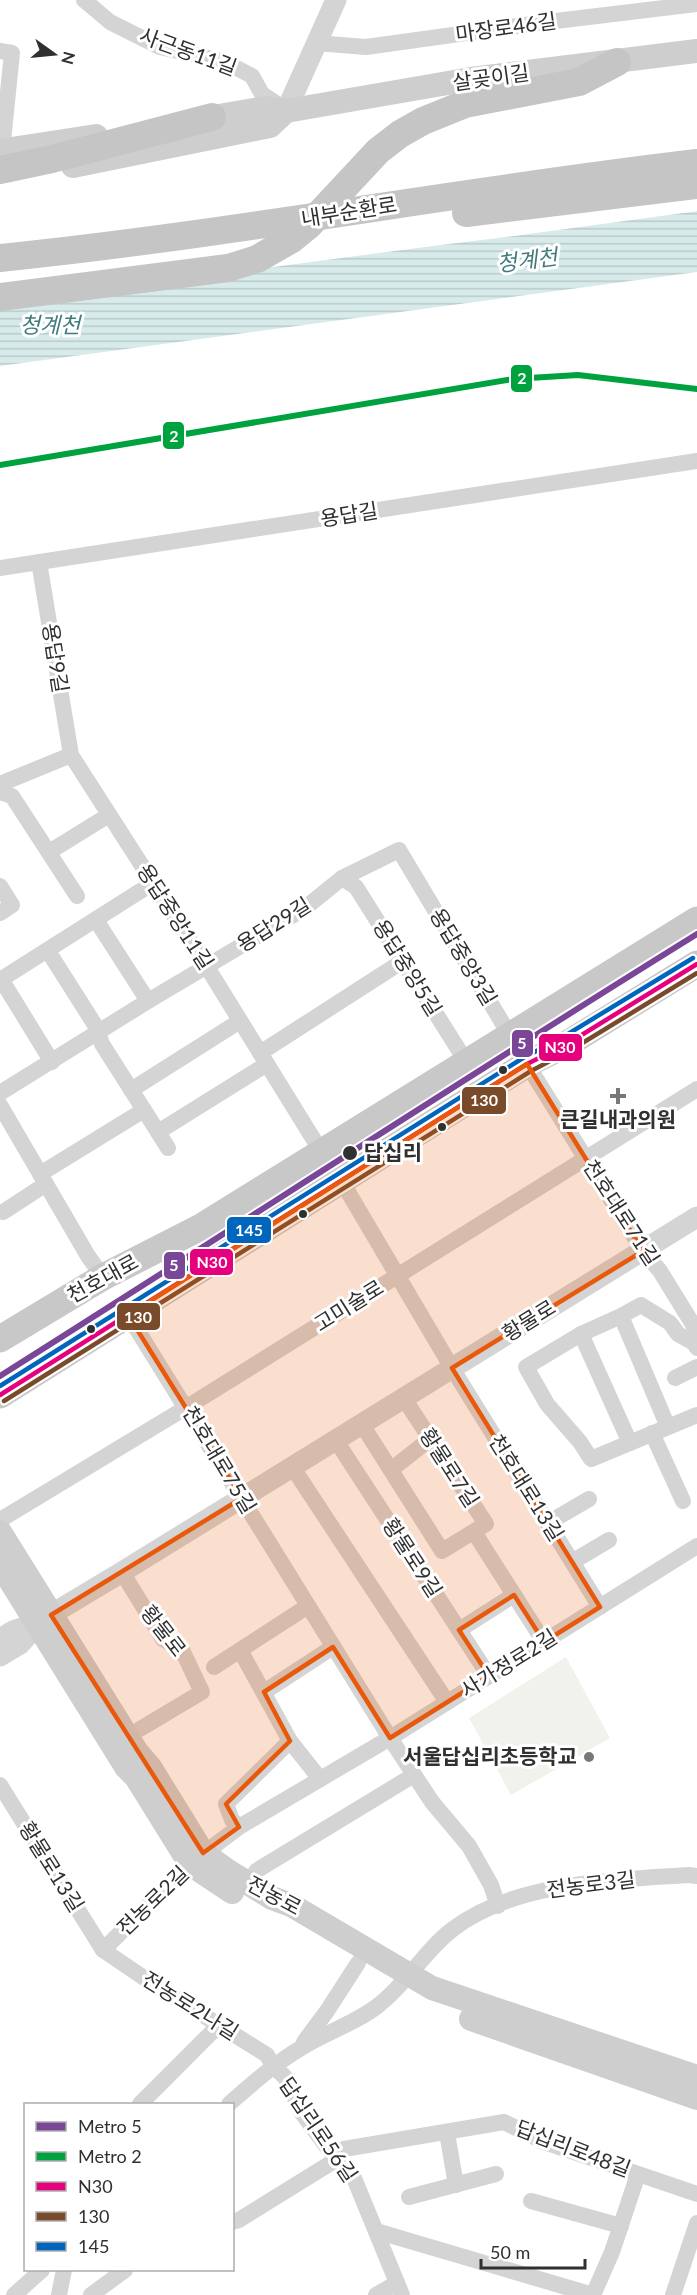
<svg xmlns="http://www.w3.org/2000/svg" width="697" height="2295" viewBox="0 0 697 2295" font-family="Lato,'Noto Sans KR',sans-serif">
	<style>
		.green { fill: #f2f2ec }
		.water { fill: url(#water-rules) }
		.pier { fill: #fff }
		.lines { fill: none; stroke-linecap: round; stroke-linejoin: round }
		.minor { stroke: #d4d4d4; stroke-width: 16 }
		.tertiary { stroke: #d4d4d4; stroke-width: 21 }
		.secondary { stroke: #cecece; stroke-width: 24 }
		.primary { stroke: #c8c8c8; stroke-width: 27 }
		.trunk { stroke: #c5c5c5; stroke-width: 28 }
		.bus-1-casing { stroke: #fff; stroke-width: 9 }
		.bus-2-casing { stroke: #fff; stroke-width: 9 }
		.bus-3-casing { stroke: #fff; stroke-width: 9 }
		.bus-1 { stroke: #e5007d; stroke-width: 4.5 }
		.bus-2 { stroke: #7a4b2a; stroke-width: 4.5 }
		.bus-3 { stroke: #0065bd; stroke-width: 4.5 }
		.metro-1-casing { stroke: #fff; stroke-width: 10 }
		.metro-2-casing { stroke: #fff; stroke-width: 10 }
		.metro-1 { stroke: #794698; stroke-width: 6 }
		.metro-2 { stroke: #00a23f; stroke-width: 6 }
		.marked { fill: #e8590c; fill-opacity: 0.2; stroke: #e8590c; stroke-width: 4.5; stroke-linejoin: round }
		.bus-dot { fill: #303030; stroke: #fff; stroke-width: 2 }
		.poi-dot { fill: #787878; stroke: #fff; stroke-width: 2 }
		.labels { text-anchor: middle; stroke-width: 6; stroke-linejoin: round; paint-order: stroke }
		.street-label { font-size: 21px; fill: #303030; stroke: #fff }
		.poi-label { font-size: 21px; font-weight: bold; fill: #303030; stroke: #fff }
		.stop-label { font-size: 21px; font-weight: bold; fill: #303030; stroke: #fff; text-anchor: start }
		.water-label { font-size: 22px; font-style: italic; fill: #427b7d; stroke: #fff }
		.line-badge { stroke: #fff; stroke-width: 2 }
		.badge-label { font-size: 16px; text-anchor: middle; font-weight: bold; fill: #fff }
	</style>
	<defs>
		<pattern id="water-rules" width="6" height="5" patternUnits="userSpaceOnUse" patternTransform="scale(1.5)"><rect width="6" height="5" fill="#d8ebeb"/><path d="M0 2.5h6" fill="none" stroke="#bacaca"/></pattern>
	</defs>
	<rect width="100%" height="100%" fill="#fff"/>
	<!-- green -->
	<path class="green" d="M566,1657L610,1738L511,1795L469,1718Z"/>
	<!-- water -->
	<path class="water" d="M697,211V272L0,366V298L514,236Z"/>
	<!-- pier -->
	<path class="pier" d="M697,208V211L0,303V295L513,233Z"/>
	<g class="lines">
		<!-- minor -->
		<g class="minor">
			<path d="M84,0L110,22L160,47L225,62L252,76L262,94L283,108"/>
			<path d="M316,43L366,47L539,23L697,4"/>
			<path d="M0,51L12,53L2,151"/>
			<path d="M39,562L71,755L207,967L322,1153"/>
			<path d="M0,568L697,461"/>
			<path d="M0,784L71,755"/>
			<path d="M0,792L12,796L77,896"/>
			<path d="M49,852L109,815"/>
			<path d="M342,878L356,887L467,1063"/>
			<path d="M0,886L12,905L0,913"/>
			<path d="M96,920L148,1001"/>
			<path d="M48,951L95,1025L102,1044L158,1132L267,1064"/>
			<path d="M1,979L52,1062"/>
			<path d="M0,980L153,883"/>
			<path d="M260,1053L403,961"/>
			<path d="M131,1090L240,1021"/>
			<path d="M0,1093L148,1001L305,908L342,878L399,850L527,1064L643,1251L660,1271L697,1331"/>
			<path d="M0,1105L88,1256L103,1277"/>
			<path d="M158,1132L168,1148"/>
			<path d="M40,1174L144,1110"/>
			<path d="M341,1180L452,1368L600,1607"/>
			<path d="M3,1212L46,1184"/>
			<path d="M128,1315L390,1738L432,1802L469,1846L491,1885L498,1906"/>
			<path d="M621,1316L668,1427"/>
			<path d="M581,1334L630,1443"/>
			<path d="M697,1348L694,1343L678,1334L670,1323L641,1305L621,1316L581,1334L526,1367L547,1404L580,1442L591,1459L697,1415"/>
			<path d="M675,1378L697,1367"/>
			<path d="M361,1423L442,1551L486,1524L403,1397"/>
			<path d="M652,1433L683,1501"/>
			<path d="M335,1439L489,1676"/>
			<path d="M293,1468L447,1702"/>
			<path d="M392,1469L430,1439"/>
			<path d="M0,1520L187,1407L697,1089"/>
			<path d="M548,1523L589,1499"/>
			<path d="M474,1532L544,1642"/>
			<path d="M572,1562L609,1540"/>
			<path d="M122,1572L163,1639L182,1650L202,1692L140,1729"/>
			<path d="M459,1630L514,1595"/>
			<path d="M240,1650L290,1741L320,1779"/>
			<path d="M214,1667L308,1606"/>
			<path d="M264,1692L333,1647"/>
			<path d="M0,1785L103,1950L150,1982L267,2055L273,2066L285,2077L302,2113L329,2150L354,2178L402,2295"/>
			<path d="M239,1827L232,1820L226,1804L290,1741"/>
			<path d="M256,1871L414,1775"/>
			<path d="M103,1950L190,1864L239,1827L390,1738L697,1546"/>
			<path d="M304,2042L327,2011L358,1963"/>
			<path d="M140,2104L219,2025"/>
			<path d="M229,2104C252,2084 274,2064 301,2048C326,2032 357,2023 380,2004C408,1982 425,1950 453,1929C514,1882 615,1880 689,1875L697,1876"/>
			<path d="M447,2133L456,2185"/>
			<path d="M409,2197L496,2174"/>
			<path d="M531,2201L621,2226"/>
			<path d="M232,2222L239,2220L339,2158L344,2149L504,2122L544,2142L697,2194"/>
			<path d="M376,2231L593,2295"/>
			<path d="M14,2295L42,2270"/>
			<path d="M59,2295L64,2270"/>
			<path d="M91,2295L125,2270"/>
			<path d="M376,2295L397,2283"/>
			<path d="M593,2295L612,2252L638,2174"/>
			<path d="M673,2295L697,2223"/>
		</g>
		<!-- tertiary -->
		<g class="tertiary">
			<path d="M286,111L336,0"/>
			<path d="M0,1639L13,1631L37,1623L122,1572L697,1217"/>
			<path d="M0,1656L20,1644L27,1636"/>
		</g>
		<!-- secondary -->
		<g class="secondary">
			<path d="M195,120L266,108L286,111L471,79L697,51"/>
			<path d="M0,151L96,136"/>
			<path d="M73,166L270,126L286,111"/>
			<path d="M0,1532L137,1752L150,1767L203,1853L228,1871L272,1898L291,1905L432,1988L697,2077"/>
			<path d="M0,1564L126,1767L136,1777L190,1864L232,1892"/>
			<path d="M471,2019L697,2098"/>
		</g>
		<!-- primary -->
		<g class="primary">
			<path d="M0,1339L103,1277L201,1227L697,920"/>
			<path d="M0,1395L527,1064L567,1044L697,964"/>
		</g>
		<!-- trunk -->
		<g class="trunk">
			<path d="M0,170L52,159L212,117"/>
			<path d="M466,213L697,185"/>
			<path d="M0,258C234,234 464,190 697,163"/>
			<path d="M0,297L228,268L257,259L292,239L309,225L378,151L400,134L423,121L465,104L579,82L617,62"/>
		</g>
		<defs>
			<path id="bus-1" d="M0,1395L527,1064L567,1044L697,964"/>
			<path id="bus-2" d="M4,1401L531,1071L571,1050L697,973"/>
			<path id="bus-3" d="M0,1386L523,1058L563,1037L693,958"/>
		</defs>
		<!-- bus-1 casing -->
		<use href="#bus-1" class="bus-1-casing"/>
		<!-- bus-2 casing -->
		<use href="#bus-2" class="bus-2-casing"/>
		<!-- bus-3 casing -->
		<use href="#bus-3" class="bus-3-casing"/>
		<!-- bus-1 -->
		<use href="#bus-1" class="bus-1"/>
		<!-- bus-2 -->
		<use href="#bus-2" class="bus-2"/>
		<!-- bus-3 -->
		<use href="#bus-3" class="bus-3"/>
		<defs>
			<path id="metro-1" d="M0,1376C233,1229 463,1079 697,934"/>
			<path id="metro-2" d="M0,465L513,379L578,375L697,389"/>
		</defs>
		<!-- metro-1 casing -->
		<use href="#metro-1" class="metro-1-casing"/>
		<!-- metro-2 casing -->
		<use href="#metro-2" class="metro-2-casing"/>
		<!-- metro-1 -->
		<use href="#metro-1" class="metro-1"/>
		<!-- metro-2 -->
		<use href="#metro-2" class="metro-2"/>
	</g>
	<!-- marked area -->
	<path class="marked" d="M527,1064L643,1251L452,1368L600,1607L544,1642L514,1595L459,1630L489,1676L390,1738L333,1647L264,1692L290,1741L226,1804L239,1827L203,1853L51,1615L242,1498L128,1315Z"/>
	<!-- markers -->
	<g class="bus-dot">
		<circle cx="503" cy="1070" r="5"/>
		<circle cx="442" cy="1127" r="5"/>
		<circle cx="350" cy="1153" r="8"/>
		<circle cx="303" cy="1214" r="5"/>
		<circle cx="91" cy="1329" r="5"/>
	</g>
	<g class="poi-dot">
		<path d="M615 1087h6v6h6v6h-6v6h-6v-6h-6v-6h6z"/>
		<circle cx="589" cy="1757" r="6"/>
	</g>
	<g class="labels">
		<!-- street labels -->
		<g class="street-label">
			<text transform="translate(506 28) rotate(-8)" y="7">마장로46길</text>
			<text transform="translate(188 52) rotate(20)" y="7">사근동11길</text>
			<text transform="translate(491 78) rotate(-8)" y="7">살곶이길</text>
			<text transform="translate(349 212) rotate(-9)" y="7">내부순환로</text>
			<text transform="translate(349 515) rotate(-9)" y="7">용답길</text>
			<text transform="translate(55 658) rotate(81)" y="7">용답9길</text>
			<text transform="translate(175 917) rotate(57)" y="7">용답중앙11길</text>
			<text transform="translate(274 925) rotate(-32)" y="7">용답29길</text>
			<text transform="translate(463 957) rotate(59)" y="7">용답중앙3길</text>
			<text transform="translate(407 968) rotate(58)" y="7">용답중앙5길</text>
			<text transform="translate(621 1213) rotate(57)" y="7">천호대로71길</text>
			<text transform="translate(103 1279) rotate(-29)" y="7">천호대로</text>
			<text transform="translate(349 1306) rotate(-32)" y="7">고미술로</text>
			<text transform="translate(529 1321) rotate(-32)" y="7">황물로</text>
			<text transform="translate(219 1460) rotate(59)" y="7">천호대로75길</text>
			<text transform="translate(449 1468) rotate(57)" y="7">황물로7길</text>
			<text transform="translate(526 1488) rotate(58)" y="7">천호대로13길</text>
			<text transform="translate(412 1558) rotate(57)" y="7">황물로9길</text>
			<text transform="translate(163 1631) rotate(52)" y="7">황물로</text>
			<text transform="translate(509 1664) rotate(-32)" y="7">사가정로2길</text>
			<text transform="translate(51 1867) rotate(58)" y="7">황물로13길</text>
			<text transform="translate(591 1885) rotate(-7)" y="7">전농로3길</text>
			<text transform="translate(274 1896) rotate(28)" y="7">전농로</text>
			<text transform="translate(153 1901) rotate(-44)" y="7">전농로2길</text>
			<text transform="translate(190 2006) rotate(32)" y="7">전농로2나길</text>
			<text transform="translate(318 2130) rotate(56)" y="7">답십리로56길</text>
			<text transform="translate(573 2149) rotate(21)" y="7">답십리로48길</text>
		</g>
		<!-- poi labels -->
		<g class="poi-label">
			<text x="618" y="1127">큰길내과의원</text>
			<text x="577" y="1764" text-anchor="end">서울답십리초등학교</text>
		</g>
		<!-- stop labels -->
		<g class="stop-label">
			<text x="364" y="1160">답십리</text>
		</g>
		<!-- water labels -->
		<g class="water-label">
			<text transform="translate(527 260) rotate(-7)" y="8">청계천</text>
			<text x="50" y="333">청계천</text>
		</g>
	</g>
	<g class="line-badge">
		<rect x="510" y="364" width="23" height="29" rx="6" fill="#00a23f"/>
		<rect x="162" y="421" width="23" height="29" rx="6" fill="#00a23f"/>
		<rect x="511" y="1029" width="23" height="29" rx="6" fill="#794698"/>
		<rect x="538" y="1033" width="45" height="29" rx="6" fill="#e5007d"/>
		<rect x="461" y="1086" width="46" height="29" rx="6" fill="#7a4b2a"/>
		<rect x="226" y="1216" width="46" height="28" rx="6" fill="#0065bd"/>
		<rect x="189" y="1248" width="45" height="28" rx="6" fill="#e5007d"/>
		<rect x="163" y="1251" width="23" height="29" rx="6" fill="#794698"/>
		<rect x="116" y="1302" width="45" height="29" rx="6" fill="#7a4b2a"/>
	</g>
	<g class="badge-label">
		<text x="522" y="384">2</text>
		<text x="174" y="442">2</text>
		<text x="522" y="1049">5</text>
		<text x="560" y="1053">N30</text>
		<text x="484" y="1106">130</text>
		<text x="249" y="1236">145</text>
		<text x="212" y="1268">N30</text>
		<text x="174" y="1271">5</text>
		<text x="138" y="1323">130</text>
	</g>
	<!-- legend -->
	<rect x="24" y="2103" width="210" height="168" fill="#ffffff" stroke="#acacac" stroke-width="1.5"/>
	<rect x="36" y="2122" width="30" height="9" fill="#794698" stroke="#acacac" stroke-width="1.5"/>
	<text x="78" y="2133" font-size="18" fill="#303030">Metro 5</text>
	<rect x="36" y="2152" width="30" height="9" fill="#00a23f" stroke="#acacac" stroke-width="1.5"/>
	<text x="78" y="2163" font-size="18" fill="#303030">Metro 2</text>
	<rect x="36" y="2182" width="30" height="9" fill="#e5007d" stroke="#acacac" stroke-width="1.5"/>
	<text x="78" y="2193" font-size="18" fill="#303030">N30</text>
	<rect x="36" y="2212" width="30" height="9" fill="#7a4b2a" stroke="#acacac" stroke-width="1.5"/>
	<text x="78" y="2223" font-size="18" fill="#303030">130</text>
	<rect x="36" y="2242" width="30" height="9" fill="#0065bd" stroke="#acacac" stroke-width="1.5"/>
	<text x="78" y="2253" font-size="18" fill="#303030">145</text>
	<!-- north arrow -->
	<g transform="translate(54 54) rotate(105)" stroke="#ffffff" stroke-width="4.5" paint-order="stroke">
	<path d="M0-4.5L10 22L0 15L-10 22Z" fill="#303030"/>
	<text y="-9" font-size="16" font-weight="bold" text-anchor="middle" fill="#303030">N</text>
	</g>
	<!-- scale -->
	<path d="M481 2259v9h104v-9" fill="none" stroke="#303030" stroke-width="3"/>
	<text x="490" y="2259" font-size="18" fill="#303030" stroke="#ffffff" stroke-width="4.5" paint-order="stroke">50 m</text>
</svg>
